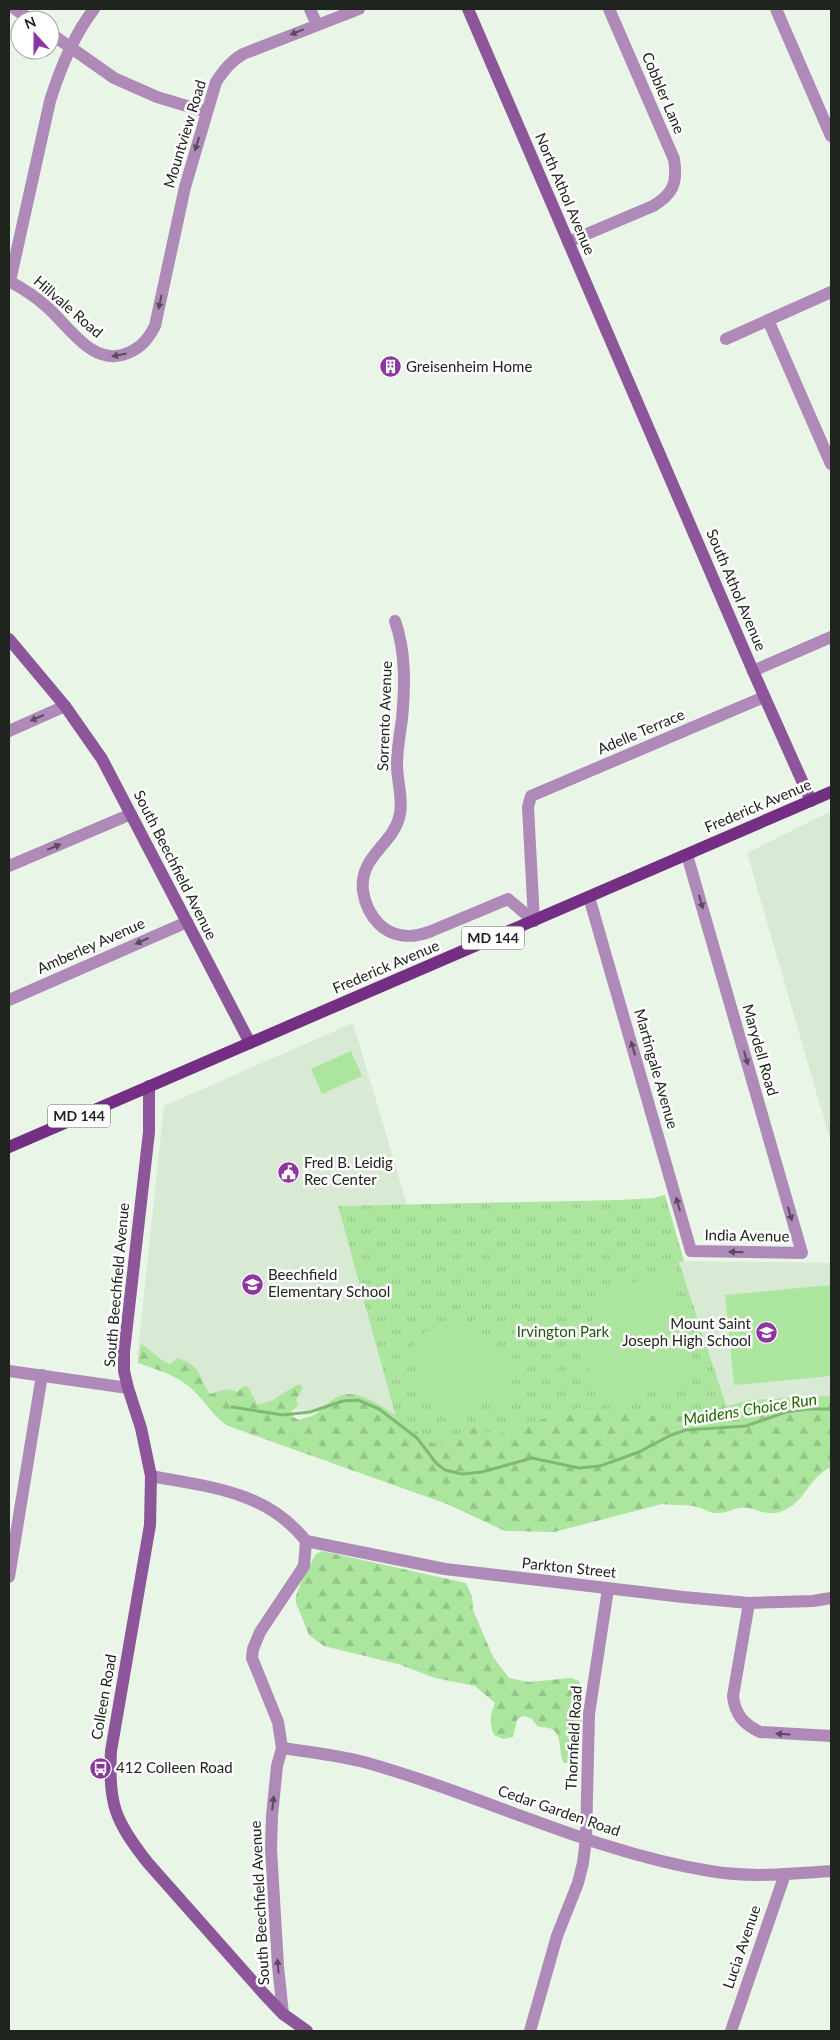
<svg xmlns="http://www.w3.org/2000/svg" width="840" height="2040" viewBox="0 0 840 2040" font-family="Lato,sans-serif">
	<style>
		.built { fill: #d8e9d4 }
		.grass { fill: url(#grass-tufts) }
		.forest { fill: url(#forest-firs) }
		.pitch { fill: #ace69e }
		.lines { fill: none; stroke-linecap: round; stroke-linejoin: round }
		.stream { stroke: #80b972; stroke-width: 3 }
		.street { stroke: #af89b8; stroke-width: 12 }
		.secondary { stroke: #8d569a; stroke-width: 12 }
		.primary { stroke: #742e84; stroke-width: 12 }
		.oneway { fill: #594c5c }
		.labels { text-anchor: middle; stroke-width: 5; stroke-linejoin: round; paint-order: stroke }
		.shield { fill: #fff; stroke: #636662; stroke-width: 1 }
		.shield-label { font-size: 14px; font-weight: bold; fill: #20241f }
		.street-label { font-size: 15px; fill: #20241f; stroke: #fff }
		.poi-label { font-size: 15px; fill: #20241f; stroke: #fff; text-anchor: start }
		.park-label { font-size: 15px; fill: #1f560d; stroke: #fff }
		.water-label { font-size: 16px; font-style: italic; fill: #1f6900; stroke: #fff }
	</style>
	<defs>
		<pattern id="grass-tufts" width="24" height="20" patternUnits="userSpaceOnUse" patternTransform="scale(1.25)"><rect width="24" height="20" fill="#ace69e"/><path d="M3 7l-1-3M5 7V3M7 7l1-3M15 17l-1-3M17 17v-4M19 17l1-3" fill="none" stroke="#94c588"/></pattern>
		<pattern id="forest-firs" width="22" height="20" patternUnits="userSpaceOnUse" patternTransform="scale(1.25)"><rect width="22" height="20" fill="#ace69e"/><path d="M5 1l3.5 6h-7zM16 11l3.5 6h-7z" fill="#94c588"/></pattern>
	</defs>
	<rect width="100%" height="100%" fill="#e9f5e6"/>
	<!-- built -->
	<g class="built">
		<path d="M831,811V1143L747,853Z"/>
		<path d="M353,1023L407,1205L338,1206L402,1440L353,1415L209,1401L179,1371L137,1362L164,1106Z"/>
		<path d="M679,1261L831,1263V1403L729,1414Z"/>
	</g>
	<!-- grass -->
	<path class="grass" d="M665,1195L684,1261L679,1262L729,1414L580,1465L402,1440L338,1206L620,1200L654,1198Z"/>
	<!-- forest -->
	<g class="forest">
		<path d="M141,1344C152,1350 160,1361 170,1364L178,1358C203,1367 197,1376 210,1394L227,1389L237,1392L244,1386L248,1387L257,1404C274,1404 286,1389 300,1384L303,1388L296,1400L298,1406L292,1411L293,1417L299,1420C305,1417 312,1417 317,1413C325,1407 331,1398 342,1395C366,1387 410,1427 429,1441L435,1444L451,1441L469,1429L475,1428L497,1434L512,1431L546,1418L587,1408L633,1415L690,1416L750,1400L831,1396V1468C816,1471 806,1495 793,1505C767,1524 758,1504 738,1508C730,1510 724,1514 715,1513C709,1513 703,1508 697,1507C686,1504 673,1506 662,1504L554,1532L505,1531L447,1504L228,1426C211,1415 203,1397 187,1385C173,1374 155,1369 138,1363Z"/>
		<path d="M322,1551L466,1583L472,1596L473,1610L493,1657L509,1678L529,1682L571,1678L579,1681L583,1691L580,1764L564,1763C558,1753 563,1736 552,1729C548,1727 542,1728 537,1726L531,1718L522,1716L517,1720L513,1737L503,1739L494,1735C489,1724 490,1714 495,1703L475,1686L435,1678L398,1664L324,1646L309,1635L296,1603V1596L303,1577L316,1554Z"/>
	</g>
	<!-- pitch -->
	<g class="pitch">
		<path d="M351,1051L362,1076L322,1094L311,1069Z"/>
		<path d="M669,1275L696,1371L691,1380L605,1405C598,1393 590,1381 588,1366C583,1340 593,1304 617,1290C633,1280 650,1277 669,1275Z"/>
		<path d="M831,1285V1376L734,1385L725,1295Z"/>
		<path d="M445,1327C458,1327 469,1327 480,1332C503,1344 509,1377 507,1399L439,1411L425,1400L413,1337L428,1331Z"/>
	</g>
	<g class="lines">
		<!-- stream -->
		<path class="stream" d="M232,1407L283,1415L310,1412L343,1401L358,1400L379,1409L417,1438L436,1463L445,1470L462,1474L482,1472L532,1458L579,1468L600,1466L639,1452L671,1435L686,1430L746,1426L786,1412L807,1409H831"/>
		<!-- street -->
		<g class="street">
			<path d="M15,9L31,20"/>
			<path d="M310,9L317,25"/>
			<path d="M776,9L831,136"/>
			<path d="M50,33L114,78L157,97L207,112"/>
			<path d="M568,242L653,206C673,194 678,183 674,159L609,9"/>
			<path d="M9,281C22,288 36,297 47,307C70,327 93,368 128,353C142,347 148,339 155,326L185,187L216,82C224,70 231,61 243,54L359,9"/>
			<path d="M10,281L50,101C60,69 73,36 94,9"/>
			<path d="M768,320L831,464"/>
			<path d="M726,339L831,292"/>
			<path d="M395,621C406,652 405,686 402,719C400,734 397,749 397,765C397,781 403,797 400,814C394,845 359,855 363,891C365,904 370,915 379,924C393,938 412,938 429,932L508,899L534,921"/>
			<path d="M753,671L831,637"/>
			<path d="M9,731L65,706"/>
			<path d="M9,866L131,814"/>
			<path d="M589,897L691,1251L802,1253L687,855"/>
			<path d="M534,921L528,807L531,796L764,697"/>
			<path d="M9,1000L187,922"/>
			<path d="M9,1371L128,1388"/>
			<path d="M151,1476C209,1487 267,1491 306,1541L304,1566L260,1632L253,1649L252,1658L278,1722L282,1748L277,1766L272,1816L271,1849L278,1966L283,2014"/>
			<path d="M306,1541L445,1569L683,1597L749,1603L813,1601L831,1598"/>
			<path d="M9,1577L42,1375"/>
			<path d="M749,1603L733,1696C735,1714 743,1724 760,1732L831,1736"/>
			<path d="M282,1748C309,1752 337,1755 364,1762C480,1794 591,1852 710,1871C750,1878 792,1874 831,1871"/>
			<path d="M530,2031L557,1936L578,1883L583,1863L586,1838L589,1714L608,1589"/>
			<path d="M731,2031L785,1874"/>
		</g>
		<!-- secondary -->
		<g class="secondary">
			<path d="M468,9L753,671L811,801"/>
			<path d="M9,639L65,706L102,759L250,1043"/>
			<path d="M149,1086V1132L124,1352V1371L128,1388L141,1428L151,1476L150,1525L111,1751C108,1804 115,1821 148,1863L264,1994L283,2014L307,2031"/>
		</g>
		<!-- primary -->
		<path class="primary" d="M9,1147L831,792"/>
	</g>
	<!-- one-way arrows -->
	<defs><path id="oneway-solid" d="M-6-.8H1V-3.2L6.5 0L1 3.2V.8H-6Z" transform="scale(1.25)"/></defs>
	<g class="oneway">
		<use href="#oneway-solid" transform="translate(297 32) rotate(159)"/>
		<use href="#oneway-solid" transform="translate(197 144) rotate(107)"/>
		<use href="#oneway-solid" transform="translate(160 302) rotate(102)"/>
		<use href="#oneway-solid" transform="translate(119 355) rotate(169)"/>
		<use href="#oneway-solid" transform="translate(37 718) rotate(156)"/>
		<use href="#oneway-solid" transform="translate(54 847) rotate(-23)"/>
		<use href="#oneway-solid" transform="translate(701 902) rotate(74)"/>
		<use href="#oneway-solid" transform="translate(142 941) rotate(156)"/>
		<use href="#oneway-solid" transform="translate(633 1048) rotate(-106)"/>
		<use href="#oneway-solid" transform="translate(746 1058) rotate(74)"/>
		<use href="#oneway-solid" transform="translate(678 1204) rotate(-106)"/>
		<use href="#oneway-solid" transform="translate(790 1214) rotate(74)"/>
		<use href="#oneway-solid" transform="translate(736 1252) rotate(-179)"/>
		<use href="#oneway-solid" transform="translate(783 1734) rotate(-176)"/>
		<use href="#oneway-solid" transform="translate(273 1803) rotate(-84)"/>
		<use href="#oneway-solid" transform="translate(278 1966) rotate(-95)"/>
	</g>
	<!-- icons -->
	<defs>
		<symbol id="building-disc" viewBox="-11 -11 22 22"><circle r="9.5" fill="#8e35a1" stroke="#fff"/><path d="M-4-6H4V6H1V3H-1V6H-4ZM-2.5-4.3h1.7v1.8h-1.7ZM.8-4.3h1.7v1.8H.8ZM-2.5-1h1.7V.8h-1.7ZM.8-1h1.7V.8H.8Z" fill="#fff"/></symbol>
		<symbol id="civic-disc" viewBox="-11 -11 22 22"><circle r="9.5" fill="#8e35a1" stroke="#fff"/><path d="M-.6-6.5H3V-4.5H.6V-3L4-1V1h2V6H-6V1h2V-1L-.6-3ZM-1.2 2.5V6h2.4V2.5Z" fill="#fff"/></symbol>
		<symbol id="school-disc" viewBox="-11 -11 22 22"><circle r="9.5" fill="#8e35a1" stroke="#fff"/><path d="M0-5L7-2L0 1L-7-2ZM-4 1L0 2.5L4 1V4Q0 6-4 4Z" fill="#fff"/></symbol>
		<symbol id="bus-disc" viewBox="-11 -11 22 22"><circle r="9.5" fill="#8e35a1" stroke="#fff"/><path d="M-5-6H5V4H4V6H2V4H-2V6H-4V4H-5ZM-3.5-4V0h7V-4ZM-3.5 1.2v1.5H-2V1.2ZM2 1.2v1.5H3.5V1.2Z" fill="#fff"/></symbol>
	</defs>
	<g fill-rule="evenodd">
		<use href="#building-disc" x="378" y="354" width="25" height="25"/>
		<use href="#civic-disc" x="276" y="1160" width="25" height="25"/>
		<use href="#school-disc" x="240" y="1272" width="25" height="25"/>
		<use href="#school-disc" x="754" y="1320" width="25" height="25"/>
		<use href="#bus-disc" x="88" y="1756" width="25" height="25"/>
	</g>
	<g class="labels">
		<!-- shield labels -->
		<g class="shield">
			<rect x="462" y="926.5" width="62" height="23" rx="4"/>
			<rect x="48" y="1104.5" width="62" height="23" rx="4"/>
		</g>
		<g class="shield-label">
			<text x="493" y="943">MD 144</text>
			<text x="79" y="1121">MD 144</text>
		</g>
		<!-- street labels -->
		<g class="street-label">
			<text transform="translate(663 93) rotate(67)" y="5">Cobbler Lane</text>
			<text transform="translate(185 134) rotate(-73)" y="5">Mountview Road</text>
			<text transform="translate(565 194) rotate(67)" y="5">North Athol Avenue</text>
			<text transform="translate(68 307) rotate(41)" y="5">Hillvale Road</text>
			<text transform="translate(736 590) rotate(67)" y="5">South Athol Avenue</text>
			<text transform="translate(385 716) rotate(-88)" y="5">Sorrento Avenue</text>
			<text transform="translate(641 732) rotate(-23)" y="5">Adelle Terrace</text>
			<text transform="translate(758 806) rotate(-23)" y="5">Frederick Avenue</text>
			<text transform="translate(175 865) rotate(63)" y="5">South Beechfield Avenue</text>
			<text transform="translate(91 946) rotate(-24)" y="5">Amberley Avenue</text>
			<text transform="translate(386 967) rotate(-23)" y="5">Frederick Avenue</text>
			<text transform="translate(760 1050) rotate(74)" y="5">Marydell Road</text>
			<text transform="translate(656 1069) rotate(74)" y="5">Martingale Avenue</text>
			<text transform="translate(747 1236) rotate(1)" y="5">India Avenue</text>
			<text transform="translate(117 1285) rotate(-85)" y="5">South Beechfield Avenue</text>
			<text transform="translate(569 1568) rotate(6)" y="5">Parkton Street</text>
			<text transform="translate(104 1697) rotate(-80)" y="5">Colleen Road</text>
			<text transform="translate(574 1738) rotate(-87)" y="5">Thornfield Road</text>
			<text transform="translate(559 1811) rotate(19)" y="5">Cedar Garden Road</text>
			<text transform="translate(260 1903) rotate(-93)" y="5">South Beechfield Avenue</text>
			<text transform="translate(742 1947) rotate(-71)" y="5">Lucia Avenue</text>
		</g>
		<!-- poi labels -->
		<g class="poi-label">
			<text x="406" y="372">Greisenheim Home</text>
			<text x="304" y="1168">Fred B. Leidig<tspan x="304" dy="17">Rec Center</tspan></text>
			<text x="268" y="1280">Beechfield<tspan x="268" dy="17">Elementary School</tspan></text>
			<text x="751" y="1329" text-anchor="end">Mount Saint<tspan x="751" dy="17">Joseph High School</tspan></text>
			<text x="116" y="1773">412 Colleen Road</text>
		</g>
		<!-- park labels -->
		<g class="park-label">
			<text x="563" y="1337">Irvington Park</text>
		</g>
		<!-- water labels -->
		<g class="water-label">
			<text transform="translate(750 1409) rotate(-9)" y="6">Maidens Choice Run</text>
		</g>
	</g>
	<!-- border -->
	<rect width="840" height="2040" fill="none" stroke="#20241f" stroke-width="20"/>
	<!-- north arrow -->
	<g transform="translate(35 35) rotate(339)"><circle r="24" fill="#ffffff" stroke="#a6a7a5"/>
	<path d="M0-4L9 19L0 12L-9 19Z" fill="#8e35a1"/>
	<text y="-8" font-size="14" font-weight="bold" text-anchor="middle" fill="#20241f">N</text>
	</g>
</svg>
